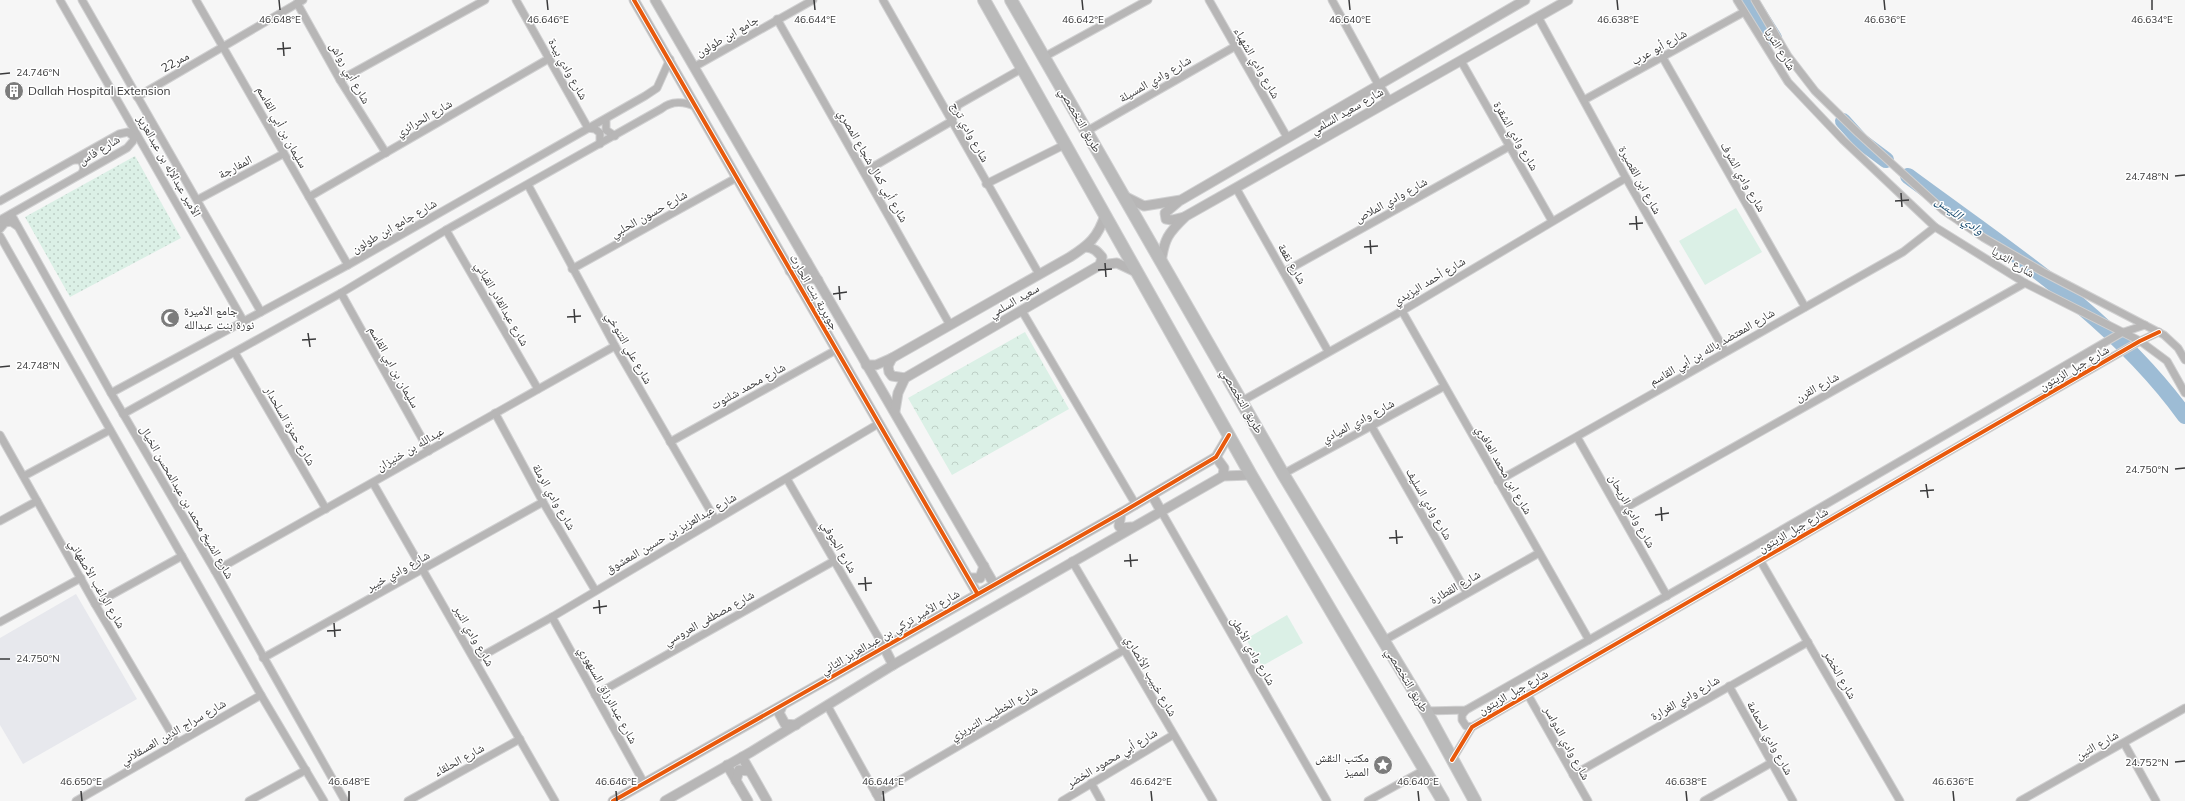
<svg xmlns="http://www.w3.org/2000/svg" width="2185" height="801" viewBox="0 0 2185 801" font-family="Mulish,'Noto Naskh Arabic',sans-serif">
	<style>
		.built { fill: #e7e8ed }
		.grass { fill: url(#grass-dots) }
		.park { fill: url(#park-crowns) }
		.pitch { fill: #dbf0e6 }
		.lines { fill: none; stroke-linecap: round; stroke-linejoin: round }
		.river { stroke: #9dbcd5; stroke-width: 16 }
		.minor-casing { stroke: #d0d0d1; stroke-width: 9 }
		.tertiary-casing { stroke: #d0d0d1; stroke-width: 11 }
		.primary-casing { stroke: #d0d0d1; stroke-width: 14 }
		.minor { stroke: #b7b6b6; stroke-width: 7 }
		.tertiary { stroke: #b7b6b6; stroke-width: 9 }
		.primary { stroke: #bababa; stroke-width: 12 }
		.cycleway-casing { stroke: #fff; stroke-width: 6 }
		.cycleway { stroke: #e8590c; stroke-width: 4 }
		.ticks { fill: none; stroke: #3a3a3b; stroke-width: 1.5 }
		.labels { text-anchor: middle; stroke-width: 3; stroke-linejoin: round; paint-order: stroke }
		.street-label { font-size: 12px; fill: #3a3a3b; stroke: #fff }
		.poi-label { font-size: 12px; fill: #3a3a3b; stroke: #fff; text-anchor: start }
		.water-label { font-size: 13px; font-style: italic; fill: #174a6e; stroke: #fff }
		.ticks-label { font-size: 10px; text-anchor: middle; fill: #3a3a3b; stroke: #fff; stroke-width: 3; stroke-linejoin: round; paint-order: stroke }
	</style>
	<defs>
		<pattern id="grass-dots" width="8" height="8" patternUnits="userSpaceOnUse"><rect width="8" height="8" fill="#dbf0e6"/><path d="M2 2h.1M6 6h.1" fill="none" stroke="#bdcfc6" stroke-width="1.8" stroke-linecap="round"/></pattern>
		<pattern id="park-crowns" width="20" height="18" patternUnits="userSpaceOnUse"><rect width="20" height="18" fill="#dbf0e6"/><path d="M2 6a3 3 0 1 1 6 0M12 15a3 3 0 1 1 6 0" fill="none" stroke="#bdcfc6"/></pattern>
	</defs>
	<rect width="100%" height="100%" fill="#f6f6f6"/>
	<!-- built -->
	<path class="built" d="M76,594L137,699L23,764L0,725V638Z"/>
	<!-- grass -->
	<path class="grass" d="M135,156L181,238L70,297L25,217Z"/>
	<!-- park -->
	<path class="park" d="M1025,332L1069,409L952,475L908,398Z"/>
	<!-- pitch -->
	<g class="pitch">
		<path d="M1736,208L1762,252L1705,285L1679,241Z"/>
		<path d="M1287,615L1303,643L1262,666L1246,639Z"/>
	</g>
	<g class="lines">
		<!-- river -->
		<g class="river">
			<path d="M1750,0L1774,38"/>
			<path d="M1843,121L1862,142L1886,160"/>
			<path d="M1908,176C2005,248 2113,316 2185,416"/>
		</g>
		<defs>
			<g id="minor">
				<path d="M60,0L244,322"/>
				<path d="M82,0L261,312"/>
				<path d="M196,0L348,265"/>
				<path d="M516,0L588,128L595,129L600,133V144"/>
				<path d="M883,0L1039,274"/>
				<path d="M1209,0L1287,137"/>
				<path d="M1332,0L1378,84"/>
				<path d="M1737,0L1788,82L1843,140L1935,227L2025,283L2140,341L2167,361L2185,393"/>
				<path d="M1755,0L1788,56L1815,91L1858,133L1943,210L1984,238L2043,272L2164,335L2178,348L2185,360"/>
				<path d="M297,3L340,80L386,153"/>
				<path d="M1538,17L1626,178L1725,351"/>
				<path d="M777,19L950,325"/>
				<path d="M1044,57L1148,0"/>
				<path d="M1663,58L1805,307"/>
				<path d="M1461,61L1552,221"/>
				<path d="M694,67L813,0"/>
				<path d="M340,80L485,0"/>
				<path d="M137,97L303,0"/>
				<path d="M1584,100L1744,12"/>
				<path d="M606,119V130L615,136"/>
				<path d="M1087,131L1234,47"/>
				<path d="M74,160H80C84,164 85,168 82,173"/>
				<path d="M864,172L952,121L958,105L1023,68"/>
				<path d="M986,184L1066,144"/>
				<path d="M528,185L615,346L715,519"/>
				<path d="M1236,188L1328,351"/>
				<path d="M309,197L550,58"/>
				<path d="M197,200L283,154"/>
				<path d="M0,201L119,134L128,132L134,137L133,141L127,148L0,220"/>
				<path d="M11,214L111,393L215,571L345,801"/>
				<path d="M0,229L5,223L11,222L17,226"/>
				<path d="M446,230L538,389"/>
				<path d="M0,236L261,695L324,801"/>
				<path d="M572,269L736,178"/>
				<path d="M1284,272L1510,146"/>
				<path d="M341,293L429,451"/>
				<path d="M1022,311L1136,505"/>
				<path d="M1402,311L1589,640"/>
				<path d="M235,353L326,509"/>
				<path d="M111,393L348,265L645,96L657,88L670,59"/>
				<path d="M1242,401L1402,311L1626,178"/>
				<path d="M495,413L543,502L595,590"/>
				<path d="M123,414L341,293L446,230L661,109C671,101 684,101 696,107"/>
				<path d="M1372,427L1467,593"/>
				<path d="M0,435L95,604L177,743"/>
				<path d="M1577,437L1667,596"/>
				<path d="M670,442L836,350"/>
				<path d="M1283,474L1443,387"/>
				<path d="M24,476L110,430"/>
				<path d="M787,479L884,647"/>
				<path d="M1498,481L1903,252L1935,227"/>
				<path d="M373,483L555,801"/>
				<path d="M1161,511L1327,801"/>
				<path d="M1620,511L2025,283"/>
				<path d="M0,521L37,501"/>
				<path d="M1760,560L1900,801"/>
				<path d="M1072,561L1213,801"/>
				<path d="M215,571L615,346"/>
				<path d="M95,604L182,556"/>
				<path d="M552,617L644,783"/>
				<path d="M0,622L81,578"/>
				<path d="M1383,641L1539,553"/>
				<path d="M263,658L543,502"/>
				<path d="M475,660L552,617L878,424"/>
				<path d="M1729,686L1793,801"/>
				<path d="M595,695L834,561"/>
				<path d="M1528,695L1588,801"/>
				<path d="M827,705L880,801"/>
				<path d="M1466,710L1462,715V720L1466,726L1472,727"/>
				<path d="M1426,711L1466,710L1754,546L2121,333L2145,325"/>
				<path d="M2124,743L2156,801"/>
				<path d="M1452,760L1472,727L2140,341L2159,332"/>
				<path d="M1573,775L1808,642"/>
				<path d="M1091,783L1101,801"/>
				<path d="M876,794L1124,650"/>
				<path d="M76,801L261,695"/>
				<path d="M249,801L306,770"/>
				<path d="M408,801L520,739"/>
				<path d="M1062,801L1173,735"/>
				<path d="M1368,801L1426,769"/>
				<path d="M1704,801L1771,763"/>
				<path d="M2020,801L2185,708"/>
			</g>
			<g id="tertiary">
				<path d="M634,0L977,593"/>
				<path d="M655,0L994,584"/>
				<path d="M1378,84L1388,101"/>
				<path d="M1124,196L1144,206L1181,200L1525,0"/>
				<path d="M1178,202L1165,213L1166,219L1172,220L1184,217"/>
				<path d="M1086,247C1094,248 1097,251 1102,257L1100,265"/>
				<path d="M1161,263C1164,239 1168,233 1186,216L1568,0"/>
				<path d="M790,271L798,275C805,272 807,269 807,262"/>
				<path d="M801,289V281L811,278L818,280"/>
				<path d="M892,358L888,366L889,372L892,376L905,378"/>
				<path d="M866,365H876L892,358L1070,257C1089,245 1098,237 1105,215"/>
				<path d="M895,411L898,393L905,378L1100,265L1117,263L1138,273"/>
				<path d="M1216,457L1224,468L1223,476"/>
				<path d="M1152,495L1161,511"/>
				<path d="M1121,513L1119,526L1121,528L1131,527"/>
				<path d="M969,578H980L984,566"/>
				<path d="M884,647L893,665"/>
				<path d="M782,706L779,713L785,724L796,725"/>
				<path d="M742,757L767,801"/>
				<path d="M727,765L748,801"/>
				<path d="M736,781L739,770L749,771"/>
				<path d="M613,801L1121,513L1216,457L1229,435"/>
				<path d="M665,801L751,752L893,665L1223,476L1251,475"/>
			</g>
			<g id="primary">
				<path d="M984,0L1251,475L1443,801"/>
				<path d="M1011,0L1283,474L1426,711L1475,801"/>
			</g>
		</defs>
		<!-- minor casing -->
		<use href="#minor" class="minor-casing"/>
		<!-- tertiary casing -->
		<use href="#tertiary" class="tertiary-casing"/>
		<!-- primary casing -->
		<use href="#primary" class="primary-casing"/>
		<!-- minor -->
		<use href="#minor" class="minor"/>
		<!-- tertiary -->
		<use href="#tertiary" class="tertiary"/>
		<!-- primary -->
		<use href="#primary" class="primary"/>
		<defs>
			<g id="cycleway">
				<path d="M634,0L977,593"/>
				<path d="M1452,760L1472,727L2140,341L2159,332"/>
				<path d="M613,801L1121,513L1216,457L1229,435"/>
			</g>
		</defs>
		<!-- cycleway casing -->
		<use href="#cycleway" class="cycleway-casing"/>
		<!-- cycleway -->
		<use href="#cycleway" class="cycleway"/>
	</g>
	<!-- ticks -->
	<path class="ticks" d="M279,0L280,10M547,0L548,10M814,0L815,10M1082,0L1083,10M1349,0L1350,10M1617,0L1618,10M1884,0L1885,10M2152,0V10M283,42L284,56M277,49L291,48M0,74L10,73M2175,176L2185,175M1901,193L1902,207M1895,201L1909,200M1636,216L1637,230M1629,224L1643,223M1370,240L1371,254M1364,247L1378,246M1105,263L1106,277M1098,270L1112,269M839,286L840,300M833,294L847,292M574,309L575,323M567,317L581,316M308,333L310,347M302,340L316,339M0,367L10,366M2175,469L2185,468M1926,484L1928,498M1920,491L1934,490M1661,507L1662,521M1655,515L1669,513M1396,530L1397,544M1389,538L1403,537M1130,554L1131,567M1124,561L1138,560M865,577L866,591M858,584L872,583M599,600L600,614M593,608L607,606M334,623L335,637M327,631L341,630M0,659H10M2175,762L2185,761M81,791L82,801M349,791V801M616,791L617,801M883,791L884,801M1151,791L1152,801M1418,791L1419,801M1686,791L1687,801M1953,791L1954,801"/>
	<!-- icons -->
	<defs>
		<symbol id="building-disc" viewBox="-11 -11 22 22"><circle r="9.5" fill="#7c7c7c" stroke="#fff"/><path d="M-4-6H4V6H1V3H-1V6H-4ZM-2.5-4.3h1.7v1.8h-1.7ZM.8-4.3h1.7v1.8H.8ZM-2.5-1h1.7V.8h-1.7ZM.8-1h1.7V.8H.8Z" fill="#fff"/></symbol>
		<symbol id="mosque-disc" viewBox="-11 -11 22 22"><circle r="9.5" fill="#7c7c7c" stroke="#fff"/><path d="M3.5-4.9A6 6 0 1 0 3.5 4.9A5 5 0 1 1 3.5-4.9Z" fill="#fff"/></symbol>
		<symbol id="sight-disc" viewBox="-11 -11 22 22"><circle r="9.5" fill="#7c7c7c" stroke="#fff"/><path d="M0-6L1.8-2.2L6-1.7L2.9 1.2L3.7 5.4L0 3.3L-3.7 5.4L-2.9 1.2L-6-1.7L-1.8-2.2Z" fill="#fff"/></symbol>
	</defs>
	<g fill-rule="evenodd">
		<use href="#building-disc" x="3" y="80" width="22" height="22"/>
		<use href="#mosque-disc" x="159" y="307" width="22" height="22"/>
		<use href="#sight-disc" x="1372" y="754" width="22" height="22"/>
	</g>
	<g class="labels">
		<!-- street labels -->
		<g class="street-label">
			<text transform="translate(727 36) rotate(-30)" y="4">جامع ابن طولون</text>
			<text transform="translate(1659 47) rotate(-29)" y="4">شارع أبو عرب</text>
			<text transform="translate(1780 49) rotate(58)" y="4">شارع الثريا</text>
			<text transform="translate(175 62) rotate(-29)" y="4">ممر22</text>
			<text transform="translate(1257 63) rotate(60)" y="4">شارع وادي الشهباء</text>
			<text transform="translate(568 69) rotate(61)" y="4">شارع وادي بيدة</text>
			<text transform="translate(350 73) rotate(60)" y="4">شارع أبي رواش</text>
			<text transform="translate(1155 79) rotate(-30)" y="4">شارع وادي المسيلة</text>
			<text transform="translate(1347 111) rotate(-30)" y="4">شارع سعيد السلمي</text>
			<text transform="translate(424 118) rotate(-30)" y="4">شارع الحرائري</text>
			<text transform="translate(1080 120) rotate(60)" y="4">طريق التخصصي</text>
			<text transform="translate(282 127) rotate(61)" y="4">سليمان بن أبي القاسم</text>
			<text transform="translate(970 132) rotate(61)" y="4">شارع وادي ترج</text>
			<text transform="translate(1516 136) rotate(60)" y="4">شارع وادي الشقرة</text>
			<text transform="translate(99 150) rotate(-31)" y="4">شارع فاس</text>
			<text transform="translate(169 166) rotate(60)" y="4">الأمير عبدالإله بن عبدالعزيز</text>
			<text transform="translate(873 166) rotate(60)" y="4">شارع أبي كمال شجاع المصري</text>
			<text transform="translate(235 167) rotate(-28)" y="4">المفارجة</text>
			<text transform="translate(1743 177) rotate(60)" y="4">شارع وادي الشرف</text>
			<text transform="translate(1640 180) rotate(61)" y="4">شارع ابن القصيرة</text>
			<text transform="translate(1391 200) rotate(-29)" y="4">شارع وادي الملاص</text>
			<text transform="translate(649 214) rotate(-29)" y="4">شارع حسون الحلبي</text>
			<text transform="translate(394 226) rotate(-30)" y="4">شارع جامع ابن طولون</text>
			<text transform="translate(2013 262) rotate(31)" y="4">شارع الثريا</text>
			<text transform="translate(1292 264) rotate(60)" y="4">شارع نقعة</text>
			<text transform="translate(1429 281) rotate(-31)" y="4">شارع أحمد اليزيدي</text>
			<text transform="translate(814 292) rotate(60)" y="4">جويرية بنت الحارث</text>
			<text transform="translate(1014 301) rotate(-30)" y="4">سعيد السلمي</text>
			<text transform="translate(502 304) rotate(60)" y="4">شارع عبدالقادر القباني</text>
			<text transform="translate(1712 347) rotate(-30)" y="4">شارع المعتضد بالله بن أبي القاسم</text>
			<text transform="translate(629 348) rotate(60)" y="4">شارع علي التنوخي</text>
			<text transform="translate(394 367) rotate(61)" y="4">سليمان بن ابي القاسم</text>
			<text transform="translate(2074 368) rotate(-30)" y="4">شارع جبل الزيتون</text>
			<text transform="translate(748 386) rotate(-29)" y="4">شارع محمد شلتوت</text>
			<text transform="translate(1817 387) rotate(-29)" y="4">شارع القرن</text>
			<text transform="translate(1242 401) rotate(60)" y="4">طريق التخصصي</text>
			<text transform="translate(1358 421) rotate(-28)" y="4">شارع وادي الميادي</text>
			<text transform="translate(290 426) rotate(60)" y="4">شارع حمزة السلحدار</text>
			<text transform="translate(410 449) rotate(-30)" y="4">عبدالله بن خنيزان</text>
			<text transform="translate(1504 470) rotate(60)" y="4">شارع ابن محمد العافري</text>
			<text transform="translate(554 497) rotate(60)" y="4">شارع وادي الرملة</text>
			<text transform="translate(187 502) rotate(60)" y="4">شارع الشيخ محمد بن عبدالمحسن الخيال</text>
			<text transform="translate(1429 504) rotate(60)" y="4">شارع وادي السليف</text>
			<text transform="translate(1632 511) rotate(61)" y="4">شارع وادي الريحان</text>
			<text transform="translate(1793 530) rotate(-30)" y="4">شارع جبل الزيتون</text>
			<text transform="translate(671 533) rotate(-30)" y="4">شارع عبدالعزيز بن حسين المعشوق</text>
			<text transform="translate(839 547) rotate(60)" y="4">شارع الجوفي</text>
			<text transform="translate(398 571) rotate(-29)" y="4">شارع وادي خيبر</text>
			<text transform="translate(97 584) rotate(60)" y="4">شارع الراغب الأصفهاني</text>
			<text transform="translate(1455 587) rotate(-30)" y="4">شارع القطارة</text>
			<text transform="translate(709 618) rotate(-29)" y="4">شارع مصطفى العروسي</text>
			<text transform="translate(890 632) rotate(-30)" y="4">شارع الأمير تركي بن عبدالعزيز الثاني</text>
			<text transform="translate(474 636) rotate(60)" y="4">شارع وادي النير</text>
			<text transform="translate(1253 651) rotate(60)" y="4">شارع وادي الأبطن</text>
			<text transform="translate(1840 675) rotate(60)" y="4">شارع الخضر</text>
			<text transform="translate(1151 676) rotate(60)" y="4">شارع خبيب الأنصاري</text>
			<text transform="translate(1407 680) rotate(59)" y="4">طريق التخصصي</text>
			<text transform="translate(1513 692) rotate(-30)" y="4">شارع جبل الزيتون</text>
			<text transform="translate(608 695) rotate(61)" y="4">شارع عبدالرزاق السنهوري</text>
			<text transform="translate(1685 698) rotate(-30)" y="4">شارع وادي الغرارة</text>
			<text transform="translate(994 713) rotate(-30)" y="4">شارع الخطيب التبريزي</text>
			<text transform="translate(173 732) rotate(-30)" y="4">شارع سراج الدين العسقلاني</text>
			<text transform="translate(1770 738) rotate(61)" y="4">شارع وادي الحمامة</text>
			<text transform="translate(1567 743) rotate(61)" y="4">شارع وادي الدواسر</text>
			<text transform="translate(2097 745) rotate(-29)" y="4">شارع التين</text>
			<text transform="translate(1112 758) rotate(-31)" y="4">شارع أبي محمود الخضر</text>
			<text transform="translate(459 760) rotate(-29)" y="4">شارع الحلقاء</text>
		</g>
		<!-- poi labels -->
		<g class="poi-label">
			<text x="28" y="95">Dallah Hospital Extension</text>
			<text x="184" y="315">جامع الأميرة<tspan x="184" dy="14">نورة بنت عبدالله</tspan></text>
			<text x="1369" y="762" text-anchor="end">مكتب النقش<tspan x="1369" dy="14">المميز</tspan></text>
		</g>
		<!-- water labels -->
		<g class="water-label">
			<text transform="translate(1960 215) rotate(36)" y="5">وادي الليسن</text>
		</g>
	</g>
	<g class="ticks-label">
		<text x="280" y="23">46.648°E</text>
		<text x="548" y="23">46.646°E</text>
		<text x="815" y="23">46.644°E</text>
		<text x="1083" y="23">46.642°E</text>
		<text x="1350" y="23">46.640°E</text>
		<text x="1618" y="23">46.638°E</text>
		<text x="1885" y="23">46.636°E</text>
		<text x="2152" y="23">46.634°E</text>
		<text x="38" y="76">24.746°N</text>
		<text x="2147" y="180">24.748°N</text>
		<text x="38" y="369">24.748°N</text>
		<text x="2147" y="473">24.750°N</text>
		<text x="38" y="662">24.750°N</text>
		<text x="2147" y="766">24.752°N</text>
		<text x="81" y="785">46.650°E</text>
		<text x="349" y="785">46.648°E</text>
		<text x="616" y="785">46.646°E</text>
		<text x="883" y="785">46.644°E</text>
		<text x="1151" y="785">46.642°E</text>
		<text x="1418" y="785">46.640°E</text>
		<text x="1686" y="785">46.638°E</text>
		<text x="1953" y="785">46.636°E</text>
	</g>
</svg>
